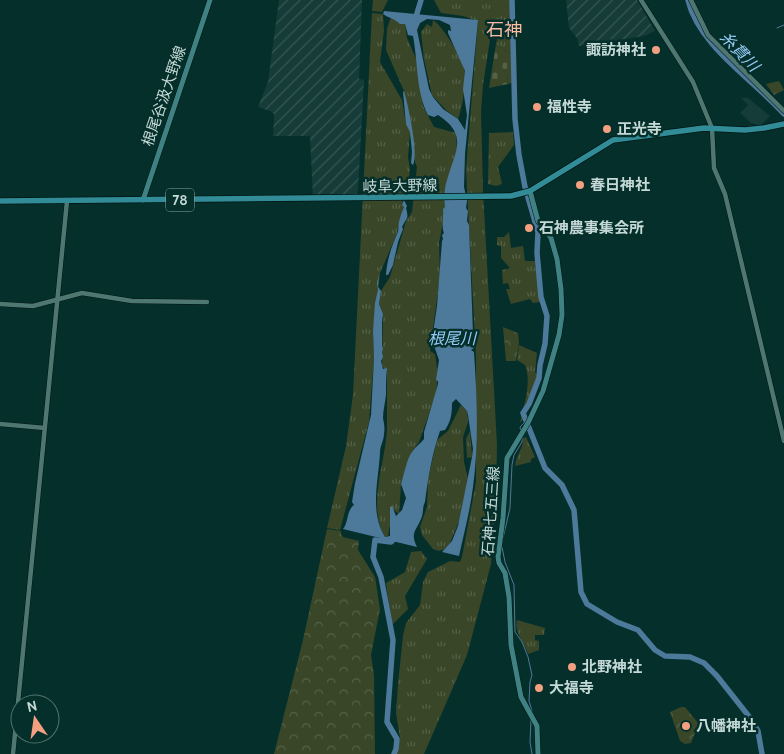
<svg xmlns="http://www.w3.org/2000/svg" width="784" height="754" viewBox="0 0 784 754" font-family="Cabin,'Noto Sans JP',sans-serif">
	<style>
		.built { fill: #153c38 }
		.industrial { fill: url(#industrial-furrows) }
		.grass { fill: url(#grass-tufts) }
		.cemetery { fill: url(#cemetery-stones) }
		.park { fill: url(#park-crowns) }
		.water { fill: #4d799b; fill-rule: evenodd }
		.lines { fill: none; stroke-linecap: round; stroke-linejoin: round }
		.stream { stroke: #4d799b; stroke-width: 1 }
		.river { stroke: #4d799b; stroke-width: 5.5 }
		.tertiary-casing { stroke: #001613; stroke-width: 5.5 }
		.secondary-casing { stroke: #001613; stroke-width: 6 }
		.primary-casing { stroke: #001613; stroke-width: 7 }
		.tertiary { stroke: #4f7771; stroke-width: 4.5 }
		.secondary { stroke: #408284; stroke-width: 5 }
		.primary { stroke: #318c98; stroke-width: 5.5 }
		.poi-dot { fill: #f2a080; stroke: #052f2b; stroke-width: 2 }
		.labels { text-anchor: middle; stroke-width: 5; stroke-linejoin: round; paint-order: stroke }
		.shield { fill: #052f2b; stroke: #8ba6a3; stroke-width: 1 }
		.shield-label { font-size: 14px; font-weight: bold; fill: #c5d9d6 }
		.poi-label { font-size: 15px; font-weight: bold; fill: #c5d9d6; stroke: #052f2b; text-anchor: start }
		.street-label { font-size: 15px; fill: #c5d9d6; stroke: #052f2b }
		.water-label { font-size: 16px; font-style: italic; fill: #97ccf6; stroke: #052f2b }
		.quarter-label { font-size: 18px; fill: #fabba3; stroke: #052f2b }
	</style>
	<defs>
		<pattern id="industrial-furrows" width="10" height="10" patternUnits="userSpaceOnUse" patternTransform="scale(1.25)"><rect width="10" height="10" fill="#153c38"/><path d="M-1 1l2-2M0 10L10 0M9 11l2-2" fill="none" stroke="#365854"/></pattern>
		<pattern id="grass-tufts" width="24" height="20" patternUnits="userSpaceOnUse" patternTransform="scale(1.25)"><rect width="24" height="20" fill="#394728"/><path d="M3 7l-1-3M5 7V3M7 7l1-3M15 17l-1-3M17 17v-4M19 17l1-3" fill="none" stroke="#546146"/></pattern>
		<pattern id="cemetery-stones" width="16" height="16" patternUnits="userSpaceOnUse" patternTransform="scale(1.25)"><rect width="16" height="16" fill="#394728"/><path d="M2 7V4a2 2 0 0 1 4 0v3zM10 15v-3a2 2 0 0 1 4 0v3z" fill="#546146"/></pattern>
		<pattern id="park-crowns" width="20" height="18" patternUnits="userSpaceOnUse" patternTransform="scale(1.25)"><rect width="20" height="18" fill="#394728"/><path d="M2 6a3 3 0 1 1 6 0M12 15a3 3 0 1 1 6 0" fill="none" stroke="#546146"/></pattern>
	</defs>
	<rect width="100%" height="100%" fill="#052f2b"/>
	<!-- built -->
	<path class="built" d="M741,98H748L770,116L760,126L751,123L740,113L748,105Z"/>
	<!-- industrial -->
	<g class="industrial">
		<path d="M279,0H362L359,79L364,80L358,190L355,196L313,197L310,136H273L274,114L270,111L258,107L268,82Z"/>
		<path d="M566,0H637L655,31L644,36L579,46L577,38L569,28Z"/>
	</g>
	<!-- grass -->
	<g class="grass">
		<path d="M373,0H388L382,12L372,11Z"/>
		<path d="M434,0H510V23L493,20L483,85L481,112L483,191L497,445L496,494L491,564L467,655L424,754H395L400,738L396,713L398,684L403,636L406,623L420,605L423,582L428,572L450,561L460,562L462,557L476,482V357L466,170L478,21L463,16L441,13Z"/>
		<path d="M372,13L383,14L384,30L380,62L402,100L406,124L404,91L386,50L387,29L391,17L405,24L407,38L417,61L423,106L434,127L456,133L457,151L439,243L440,276L430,351L435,354L438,374L436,394L419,442L413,450L401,484L399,514L390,507V525L388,536L385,537C367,504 385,465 387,430C387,410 387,390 387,371L382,366L383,314L379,304L381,291L390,277L406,221L412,212L417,167L415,162L410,133L408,157L410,170L407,190L402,201L404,207L396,236L380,273L373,331L374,358L369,422L340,530L327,528L346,446L353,395Z"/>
		<path d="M433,20C443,26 464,61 465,73C465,88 463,105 458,119L446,110L432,95L424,59L421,32L427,24L432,27Z"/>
		<path d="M501,22L511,24L514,82L508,84L506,60L512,55L496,44Z"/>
		<path d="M779,81L784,90L774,95L766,84Z"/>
		<path d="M513,132L514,145L498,167L502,184L496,186L488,184L489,133Z"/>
		<path d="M509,232L511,248L523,246L525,261H535L540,302L533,303L530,299L511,304L506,289H510L508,283L503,284L502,270L510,268L501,258V246L497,245V237H504Z"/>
		<path d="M519,345L537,353L535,372L538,375L524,418L520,423C524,404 532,383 525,365L517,360Z"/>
		<path d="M461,405L467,411L468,422L463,437L464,462L468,479L460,519L450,543L445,549L439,551L433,549L422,535L420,527L427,507L428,479L437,440L448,431Z"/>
		<path d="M470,431L472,457L467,458L466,439Z"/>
		<path d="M526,437L535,457L531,459V462L515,466C516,455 524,447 523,438Z"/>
		<path d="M421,551L427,559L405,596L408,609L392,625L386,583L405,572L411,552Z"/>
		<path d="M517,620L545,628L544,635H535V640L539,641V650L528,654C524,642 514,633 517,620Z"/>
	</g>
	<!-- cemetery -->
	<path class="cemetery" d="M496,44L512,55V60L507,61L508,84L489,88Z"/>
	<!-- park -->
	<g class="park">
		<path d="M503,327L518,333L519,343L516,361H506Z"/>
		<path d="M327,529L341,531V534L343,537L359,541L358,550L375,577L380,609L371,655L374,675L375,754H274L303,640Z"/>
		<path d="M681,707H685L699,724L691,743L685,744L680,741L670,712Z"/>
	</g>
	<!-- water -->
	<g class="water">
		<path d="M384,11L478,20L465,154L464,187L467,201L466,208L468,211L467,221L469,225L473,334L472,343H473L474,348L471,350L474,352C477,396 479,443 473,487C470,511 464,533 459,556L442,552L452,541L458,526L472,457L473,449L468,415L467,411L456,399L452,403C452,414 451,421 445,430L440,431C432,454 428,478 425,502C422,507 424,513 421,519C416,531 410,533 417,547L343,529C349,522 346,511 354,505L352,502L355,483L371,415L374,358L373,331L375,303L378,290L377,283L379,274L378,287L381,291L379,304L383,314L382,322V345L383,349L382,352L383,357L381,361L383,369L387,368C386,377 386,386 386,395C385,403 383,411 383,418C384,423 385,428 384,434C384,440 380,446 380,452C379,479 369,511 385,537L390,536V507L392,506L396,516L402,510L406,498L401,484C404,475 407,458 412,452C415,447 420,444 424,439V432L438,384V381L436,380L439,360L432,340L437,306L442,241L443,239L442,235L444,233C441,226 444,217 443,209L445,207C444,198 444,189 447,180C455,152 469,135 438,115L434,117L428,115C416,92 418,62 413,36L408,35L405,24H400C394,18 388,18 383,14ZM427,19L439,20L450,25L451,31L448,30V33L465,71L463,89L467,115L465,130L458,119L443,109L433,97L429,89L417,30L420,23Z"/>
		<path d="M404,91C408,104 419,155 413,165L411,163L412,152L410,132L406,124L403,92Z"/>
		<path d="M404,200L407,206L406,208C409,220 407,217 402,227L403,229L398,242L393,265L388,275H386C387,260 391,248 397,234C399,231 398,226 399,222C400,217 402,212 404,207L402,205Z"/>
	</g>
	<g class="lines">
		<!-- stream -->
		<g class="stream">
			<path d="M777,28L784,25"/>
			<path d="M521,432L520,427L526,421"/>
			<path d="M503,538L510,508L512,465L514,455L522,442V438"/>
			<path d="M502,547L505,562L514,585L515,632L522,642L528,657L532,675L530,682L529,701L532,711"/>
			<path d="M531,720L530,742L532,754"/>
		</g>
		<!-- river -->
		<g class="river">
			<path d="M512,0L515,119L519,155L525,187L538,232L537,253L541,297L547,316L545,344L540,365L539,378L529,404L523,413L545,468L562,485L574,510L581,592L587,604L617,622L638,630L655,650L665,656L690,657L704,663L717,676L751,719L758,731L762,754"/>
			<path d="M688,0C699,46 754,80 784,114"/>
			<path d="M415,20L421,0"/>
			<path d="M394,754L396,749L397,739L387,722L393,640L381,577L373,557L375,540L391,542L396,537"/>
		</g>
		<defs>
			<g id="tertiary">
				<path d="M641,0L693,82L712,128L714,168L725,194L784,441"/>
				<path d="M691,0L708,35L784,111"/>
				<path d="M0,304L33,306L82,293L132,301L207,302"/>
				<path d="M0,424L45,428"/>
				<path d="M13,754L67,201"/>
			</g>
			<g id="secondary">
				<path d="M530,191L538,221L551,238L557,259L561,289L562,315L559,335L543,391L528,423L507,458L503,518L498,557L499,563L505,573L509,597L511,645L521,697L537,726L538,754"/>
				<path d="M143,200L210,0"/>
			</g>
			<path id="primary" d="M0,201L511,196L530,191L613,140L704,128L745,130L764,128L784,124"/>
		</defs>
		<!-- tertiary casing -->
		<use href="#tertiary" class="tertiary-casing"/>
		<!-- secondary casing -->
		<use href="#secondary" class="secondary-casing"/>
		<!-- primary casing -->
		<use href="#primary" class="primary-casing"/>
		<!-- tertiary -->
		<use href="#tertiary" class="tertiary"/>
		<!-- secondary -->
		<use href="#secondary" class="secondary"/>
		<!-- primary -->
		<use href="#primary" class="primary"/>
	</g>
	<!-- markers -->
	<g class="poi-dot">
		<circle cx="656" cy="50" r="5"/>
		<circle cx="537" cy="107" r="5"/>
		<circle cx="607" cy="129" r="5"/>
		<circle cx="580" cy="185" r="5"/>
		<circle cx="529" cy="228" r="5"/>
		<circle cx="572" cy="667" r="5"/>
		<circle cx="539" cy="688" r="5"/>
		<circle cx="686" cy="726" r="5"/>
	</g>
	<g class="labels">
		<!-- shield labels -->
		<rect class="shield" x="166" y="188.5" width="28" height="23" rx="4"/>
		<g class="shield-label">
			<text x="180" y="205">78</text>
		</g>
		<!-- poi labels -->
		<g class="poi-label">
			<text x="646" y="55" text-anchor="end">諏訪神社</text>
			<text x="547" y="112">福性寺</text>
			<text x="617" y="134">正光寺</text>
			<text x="590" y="190">春日神社</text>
			<text x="539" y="233">石神農事集会所</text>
			<text x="582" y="672">北野神社</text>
			<text x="549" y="693">大福寺</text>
			<text x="696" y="731">八幡神社</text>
		</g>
		<!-- street labels -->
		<g class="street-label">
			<text transform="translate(164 96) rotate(-71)" y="5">根尾谷汲大野線</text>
			<text transform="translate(400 186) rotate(-1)" y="5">岐阜大野線</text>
			<text transform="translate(491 511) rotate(-86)" y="5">石神七五三線</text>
		</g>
		<!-- water labels -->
		<g class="water-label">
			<text transform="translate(740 51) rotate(46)" y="6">糸貫川</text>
			<text x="452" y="344">根尾川</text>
		</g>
		<!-- quarter labels -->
		<g class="quarter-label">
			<text x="504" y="36">石神</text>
		</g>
	</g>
	<!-- north arrow -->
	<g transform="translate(35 719) rotate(347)"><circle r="24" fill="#052f2b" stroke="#52736f"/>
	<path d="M0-4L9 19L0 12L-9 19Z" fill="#f2a080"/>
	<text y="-8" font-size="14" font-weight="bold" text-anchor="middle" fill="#c5d9d6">N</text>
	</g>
</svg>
